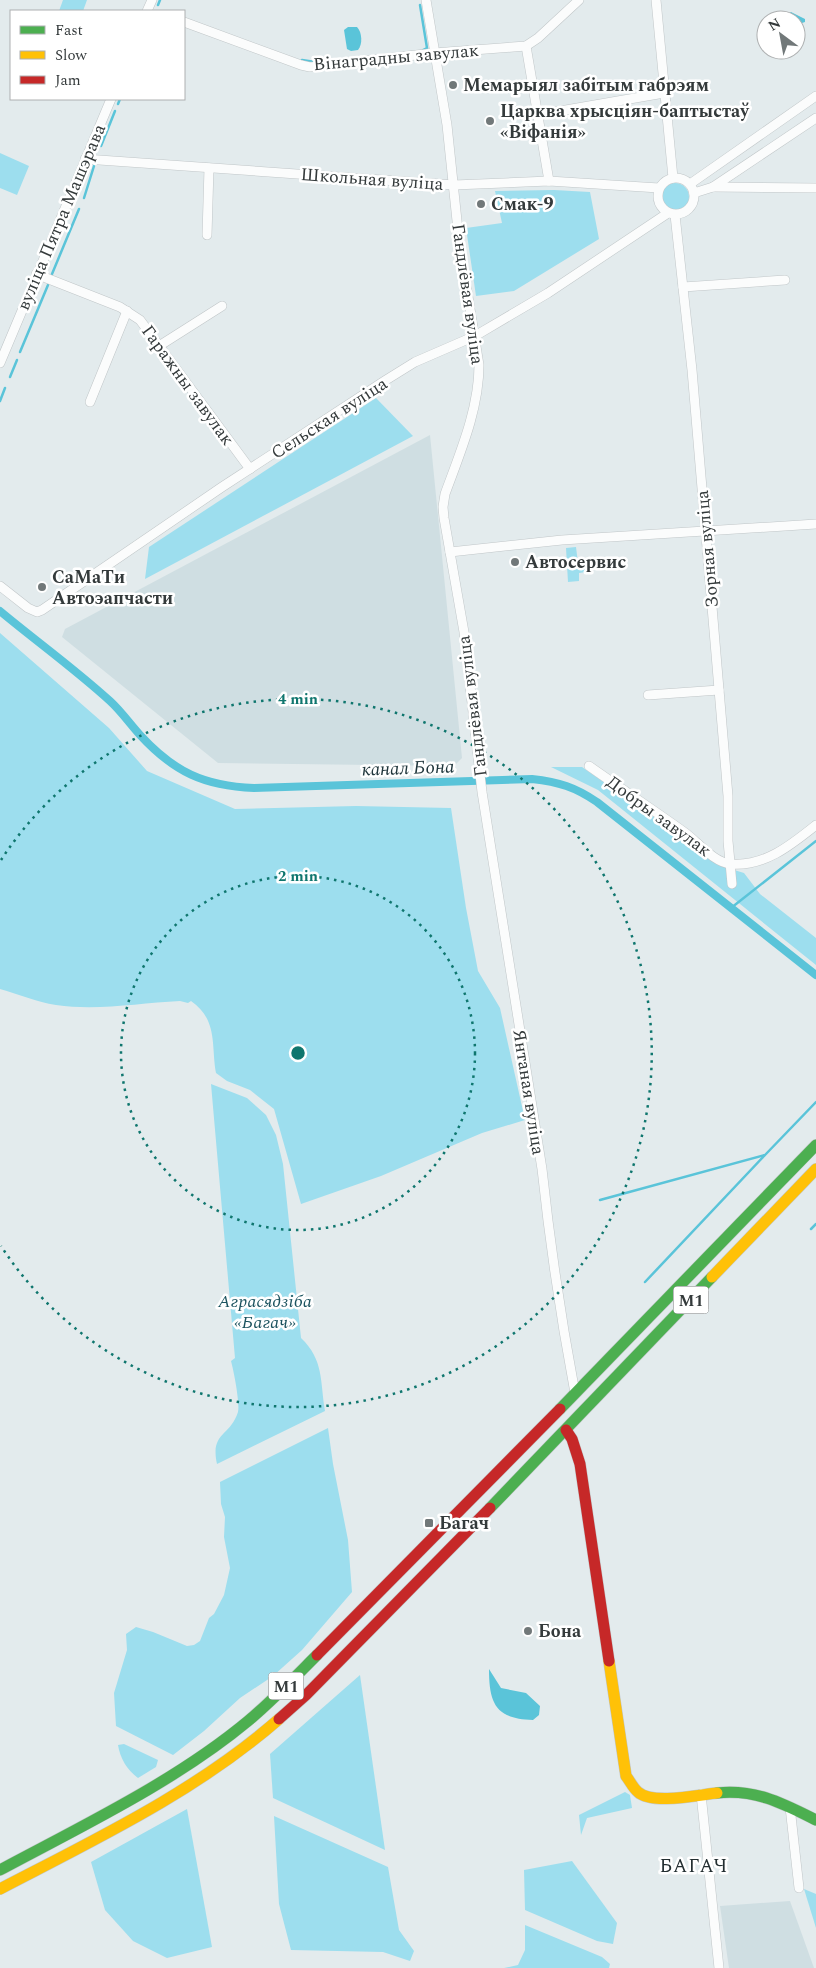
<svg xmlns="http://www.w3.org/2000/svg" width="816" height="1968" viewBox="0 0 816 1968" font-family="Spectral,serif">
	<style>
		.built { fill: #cfdee2 }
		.green { fill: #9ddeee }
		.water { fill: #5ac4d9 }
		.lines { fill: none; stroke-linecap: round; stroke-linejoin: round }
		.stream { stroke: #5ac4d9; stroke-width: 2.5 }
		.canal { stroke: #5ac4d9; stroke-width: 8 }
		.street-casing { stroke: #c0c6c8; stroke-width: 10 }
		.fast-casing { stroke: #c0c6c8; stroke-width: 12 }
		.slow-casing { stroke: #c0c6c8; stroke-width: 12 }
		.jam-casing { stroke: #c0c6c8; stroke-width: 12 }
		.street { stroke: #fbfcfc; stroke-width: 9 }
		.fast { stroke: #4caf50; stroke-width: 11 }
		.slow { stroke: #ffc107; stroke-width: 11 }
		.jam { stroke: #c62828; stroke-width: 11 }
		.ring { fill: none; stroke: #0f766e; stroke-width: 2.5; stroke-dasharray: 2.5 5 }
		.poi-dot { fill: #717879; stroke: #fff; stroke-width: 2 }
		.labels { text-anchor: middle; stroke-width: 5; stroke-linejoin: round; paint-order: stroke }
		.shield { fill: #fff; stroke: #717576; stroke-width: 1 }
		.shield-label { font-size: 16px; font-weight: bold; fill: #343a3b }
		.street-label { font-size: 18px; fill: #343a3b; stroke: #fff }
		.poi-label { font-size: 18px; font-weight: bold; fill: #343a3b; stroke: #fff; text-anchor: start }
		.park-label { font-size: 18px; font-style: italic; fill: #1c535f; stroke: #fff }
		.water-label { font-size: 19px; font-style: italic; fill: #20363c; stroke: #fff }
		.neighbourhood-label { font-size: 19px; letter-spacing: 1px; fill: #232e31; stroke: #fff }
		.centre { fill: #0f766e; stroke: #fff; stroke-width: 2.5 }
		.ring-label { font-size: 15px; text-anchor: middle; font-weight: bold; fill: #0f766e; stroke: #fff; stroke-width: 5; stroke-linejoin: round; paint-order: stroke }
	</style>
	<rect width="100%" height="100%" fill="#e3ebed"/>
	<!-- built -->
	<g class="built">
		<path d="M430,435L462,758L454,766L218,763L62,637L65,629Z"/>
		<path d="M790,1901L814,1968H729L720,1906Z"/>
	</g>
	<!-- green -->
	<g class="green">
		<path d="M63,0H87L83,11H59Z"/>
		<path d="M0,153L29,166L17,195L0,188Z"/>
		<circle cx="675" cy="197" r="14"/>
		<path d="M554,190L590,192L599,239L514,291L476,296L466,228L502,223L495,191Z"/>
		<path d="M376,398L413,436L145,579L149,547Z"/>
		<path d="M576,547L578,563H586V572L579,573V581L568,582L566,548Z"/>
		<path d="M0,633L109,728L147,771L235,809L356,806L451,808L466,908L478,971L500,1008L525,1120L482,1133L381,1176L301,1204L274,1109L250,1090L227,1081L216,1073C211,1044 218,1020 191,1001L188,1003L180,1001C139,1003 97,1011 56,1005C37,1002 18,994 0,989Z"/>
		<path d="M551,767H582L663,823L718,865L744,873L760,894L816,938V965L598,790Z"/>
		<path d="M211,1084L247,1098L266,1115L276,1135L283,1164L301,1338C324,1360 320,1381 325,1411L217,1464C210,1432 230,1437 238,1412C240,1403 234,1372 231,1361L235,1358Z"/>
		<path d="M328,1428L333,1464L348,1540L352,1592L302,1650L273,1676L240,1698L204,1731L173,1755L116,1726L114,1693L127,1650L126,1634L136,1627L153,1632L187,1646L194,1645L200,1641L209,1618L214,1614L224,1595L230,1568L224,1537L225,1517L221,1504L220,1482Z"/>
		<path d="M360,1675L385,1850L273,1798L270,1754Z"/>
		<path d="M124,1744L158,1760L156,1767L138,1778C127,1770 120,1758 118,1745Z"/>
		<path d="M625,1792L630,1795L632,1808L587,1818L581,1835L579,1815Z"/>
		<path d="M187,1809L212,1947L167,1958L133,1941L105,1910L91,1862Z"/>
		<path d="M274,1816L388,1867L399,1930L414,1951L410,1961L383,1952L291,1950L279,1904Z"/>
		<path d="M572,1861L617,1923L613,1944L597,1941L525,1910L524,1870Z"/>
		<path d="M804,1889L816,1894V1928Z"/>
		<path d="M525,1925L602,1957L610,1964L609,1968H504L518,1965L525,1950Z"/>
	</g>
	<!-- water -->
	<g class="water">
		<path d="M791,12L805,19V22L796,25V20H784L785,15Z"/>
		<path d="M348,27H357C362,32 363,44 358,50L351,51L347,49L344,30Z"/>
		<path d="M489,1669L501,1688L526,1693L540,1706L539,1715L533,1720C496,1719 489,1704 489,1669Z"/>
	</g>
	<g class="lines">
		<!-- stream -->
		<g class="stream">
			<path d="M158,5L160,0"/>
			<path d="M420,5L427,48L423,50"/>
			<path d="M302,60L315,62"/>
			<path d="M118,104L120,99"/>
			<path d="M101,146L115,111"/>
			<path d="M84,198L94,166"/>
			<path d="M52,274L79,209"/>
			<path d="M20,352L48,285"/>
			<path d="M10,377L17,360"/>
			<path d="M0,401L5,388"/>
			<path d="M731,908L816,841"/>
			<path d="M600,1200L765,1155L816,1102"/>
			<path d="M811,1229L816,1224"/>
			<path d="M645,1282L764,1156"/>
		</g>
		<!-- canal -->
		<path class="canal" d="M0,611C36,641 75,669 110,701C121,711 130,724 140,735C174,772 204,786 254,788L532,779C559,782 575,787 597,802L816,975"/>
		<defs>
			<g id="street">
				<path d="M426,0L447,125L459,240L479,365C479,409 460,453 445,494L443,507L444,518L464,632L482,792L542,1169C550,1244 561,1319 575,1393"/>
				<path d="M656,0L673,178"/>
				<path d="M147,11L152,0"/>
				<path d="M184,22L301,65L310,67L434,53L526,46L538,38L579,0"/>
				<path d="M526,46L549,181"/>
				<path d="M537,115L664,93"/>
				<path d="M85,159L454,185L549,181L659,188"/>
				<circle cx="676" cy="196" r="18"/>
				<path d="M690,184L816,96"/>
				<path d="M713,187L816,188"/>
				<path d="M694,193L713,187L816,118"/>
				<path d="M675,215L692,370L728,796V841L732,884"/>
				<path d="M207,235L209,168"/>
				<path d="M36,274L120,307L140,320L250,469"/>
				<path d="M683,287L785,280"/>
				<path d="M159,346L222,306"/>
				<path d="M0,363L111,99"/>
				<path d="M90,402L127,311"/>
				<path d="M450,552L562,540L816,524"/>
				<path d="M0,586L28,608L37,612L42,610L222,487L386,380L415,362L475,336L548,293L668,213"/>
				<path d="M648,695L719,690"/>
				<path d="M589,766C620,788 652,809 684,832C697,841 714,863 731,864C764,867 791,845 816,825"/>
				<path d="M701,1794L719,1968"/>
				<path d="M790,1807L799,1888"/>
			</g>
			<g id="fast">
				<path d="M560,1409L816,1145"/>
				<path d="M490,1508L712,1277"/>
				<path d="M717,1793C756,1789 782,1803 816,1820"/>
				<path d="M0,1870C82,1826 176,1781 248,1721C272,1701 294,1678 317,1655"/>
			</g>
			<g id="slow">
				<path d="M712,1277L816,1169"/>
				<path d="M609,1661L626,1776C630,1781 633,1788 638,1792C652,1805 698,1795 717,1793"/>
				<path d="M0,1889C96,1839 197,1791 279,1719"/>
			</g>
			<g id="jam">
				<path d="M566,1430L572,1439L580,1464L609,1661"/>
				<path d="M317,1655L560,1409"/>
				<path d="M279,1719L306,1695L490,1508"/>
			</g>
		</defs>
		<!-- street casing -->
		<use href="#street" class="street-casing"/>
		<!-- fast casing -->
		<use href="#fast" class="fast-casing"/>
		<!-- slow casing -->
		<use href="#slow" class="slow-casing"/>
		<!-- jam casing -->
		<use href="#jam" class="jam-casing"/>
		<!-- street -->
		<use href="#street" class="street"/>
		<!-- fast -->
		<use href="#fast" class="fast"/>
		<!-- slow -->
		<use href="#slow" class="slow"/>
		<!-- jam -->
		<use href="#jam" class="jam"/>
	</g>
	<!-- distance rings -->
	<g class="ring">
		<circle cx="298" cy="1053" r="177"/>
		<path d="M1 860A354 354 0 1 1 1 1246"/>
	</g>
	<!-- markers -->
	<g class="poi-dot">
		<circle cx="453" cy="85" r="5"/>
		<circle cx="490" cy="121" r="5"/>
		<circle cx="481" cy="204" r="5"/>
		<circle cx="515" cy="562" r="5"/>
		<circle cx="42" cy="587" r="5"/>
		<rect x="424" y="1518" width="10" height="10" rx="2.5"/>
		<circle cx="528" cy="1631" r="5"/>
	</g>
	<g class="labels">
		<!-- shield labels -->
		<g class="shield">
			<rect x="673.5" y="1286.5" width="35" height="27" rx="4"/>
			<rect x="268.5" y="1672.5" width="35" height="27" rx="4"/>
		</g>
		<g class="shield-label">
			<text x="691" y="1306">М1</text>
			<text x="286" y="1692">М1</text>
		</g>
		<!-- street labels -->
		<g class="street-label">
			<text transform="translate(396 57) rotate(-5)" y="6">Вінаградны завулак</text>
			<text transform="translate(372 179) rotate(4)" y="6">Школьная вуліца</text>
			<text transform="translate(61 217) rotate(-67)" y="6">вуліца Пятра Машэрава</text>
			<text transform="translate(468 294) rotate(82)" y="6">Гандлёвая вуліца</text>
			<text transform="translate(188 385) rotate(54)" y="6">Гаражны завулак</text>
			<text transform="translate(329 418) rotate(-33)" y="6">Сельская вуліца</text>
			<text transform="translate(707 549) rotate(-95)" y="6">Зорная вуліца</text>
			<text transform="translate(472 706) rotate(-97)" y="6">Гандлёвая вуліца</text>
			<text transform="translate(659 816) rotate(36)" y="6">Добры завулак</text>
			<text transform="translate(529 1092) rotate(81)" y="6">Янтаная вуліца</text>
		</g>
		<!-- poi labels -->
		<g class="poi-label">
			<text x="463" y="91">Мемарыял забітым габрэям</text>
			<text x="500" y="117">Царква хрысціян-баптыстаў<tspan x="500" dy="21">«Віфанія»</tspan></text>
			<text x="491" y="210">Смак-9</text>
			<text x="525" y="568">Автосервис</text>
			<text x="52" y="583">СаМаТи<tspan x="52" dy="21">Автоэапчасти</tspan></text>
			<text x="439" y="1529">Багач</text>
			<text x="538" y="1637">Бона</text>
		</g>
		<!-- park labels -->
		<g class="park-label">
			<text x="265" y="1307">Аграсядзіба<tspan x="265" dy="21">«Багач»</tspan></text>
		</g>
		<!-- water labels -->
		<g class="water-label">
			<text transform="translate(408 767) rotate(-2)" y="7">канал Бона</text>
		</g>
		<!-- neighbourhood labels -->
		<g class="neighbourhood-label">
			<text x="694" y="1872">БАГАЧ</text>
		</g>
	</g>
	<circle cx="298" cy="1053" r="8" class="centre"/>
	<g class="ring-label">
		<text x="298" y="704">4 min</text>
		<text x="298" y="881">2 min</text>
	</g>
	<!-- legend -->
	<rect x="10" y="10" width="175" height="90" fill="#ffffff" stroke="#aeb0b1"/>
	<rect x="20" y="26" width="25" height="8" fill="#4caf50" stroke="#aeb0b1"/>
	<text x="55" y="35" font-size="15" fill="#343a3b">Fast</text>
	<rect x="20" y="51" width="25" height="8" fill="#ffc107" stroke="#aeb0b1"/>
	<text x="55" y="60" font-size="15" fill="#343a3b">Slow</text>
	<rect x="20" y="76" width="25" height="8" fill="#c62828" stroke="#aeb0b1"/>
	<text x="55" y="85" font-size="15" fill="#343a3b">Jam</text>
	<!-- north arrow -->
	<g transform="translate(781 35) rotate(328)"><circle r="24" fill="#ffffff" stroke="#aeb0b1"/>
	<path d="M0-4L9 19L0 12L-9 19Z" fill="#717879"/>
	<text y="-8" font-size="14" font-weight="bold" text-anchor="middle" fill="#343a3b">N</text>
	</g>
</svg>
